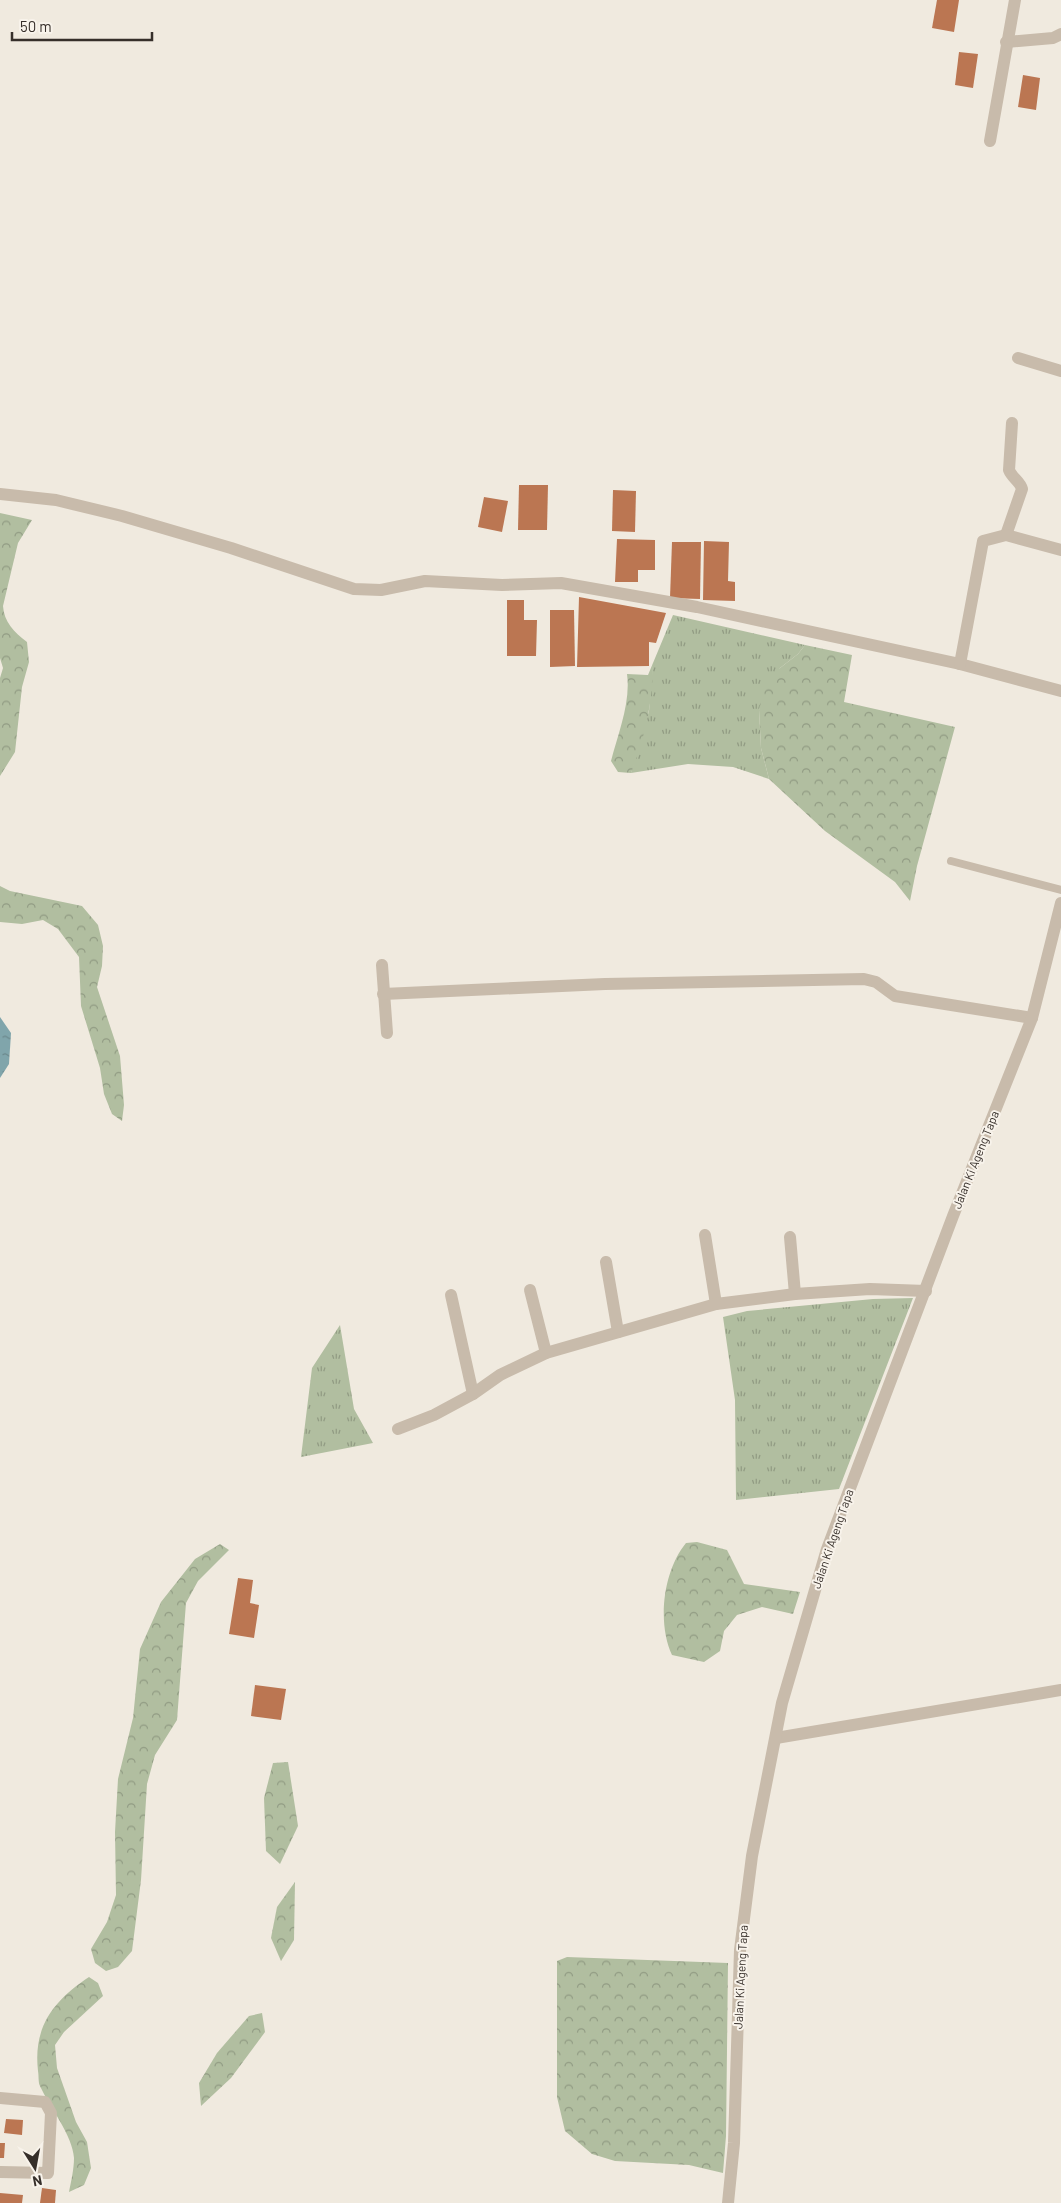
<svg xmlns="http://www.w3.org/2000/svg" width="1061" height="2203" viewBox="0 0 1061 2203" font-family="Barlow,sans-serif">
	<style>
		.grass { fill: url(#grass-tufts) }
		.forest { fill: url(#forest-crowns) }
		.water { fill: url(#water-ripples) }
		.building { fill: #bb7652 }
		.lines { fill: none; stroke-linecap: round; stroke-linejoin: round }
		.service { stroke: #c8bbab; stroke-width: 8 }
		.minor { stroke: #c8bbab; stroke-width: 12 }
		.tertiary { stroke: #c8bbab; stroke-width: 12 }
		.labels { text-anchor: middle; stroke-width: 4; stroke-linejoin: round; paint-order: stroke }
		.street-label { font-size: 12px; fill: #362f2a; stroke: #f8f3eb }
	</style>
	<defs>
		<pattern id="grass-tufts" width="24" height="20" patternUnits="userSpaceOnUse" patternTransform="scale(1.25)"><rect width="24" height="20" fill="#b1bea0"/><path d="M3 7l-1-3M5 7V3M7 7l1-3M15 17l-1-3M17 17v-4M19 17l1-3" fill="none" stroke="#919b83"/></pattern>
		<pattern id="forest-crowns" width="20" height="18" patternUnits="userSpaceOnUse" patternTransform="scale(1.25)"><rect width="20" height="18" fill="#b1bea0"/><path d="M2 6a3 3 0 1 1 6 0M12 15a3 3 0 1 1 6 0" fill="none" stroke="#919b83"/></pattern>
		<pattern id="water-ripples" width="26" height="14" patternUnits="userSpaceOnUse" patternTransform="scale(1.25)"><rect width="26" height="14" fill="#80a5ab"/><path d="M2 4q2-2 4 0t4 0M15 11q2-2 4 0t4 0" fill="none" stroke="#6a878b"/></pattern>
	</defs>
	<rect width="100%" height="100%" fill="#f0eadf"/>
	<!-- grass -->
	<g class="grass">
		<path d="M673,615L805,645L798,654L780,668L759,710L761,748L769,779L733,767L688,764L631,773L649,711L653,663Z"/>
		<path d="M913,1298L839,1489L736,1500L735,1400L723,1317L747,1311L873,1299Z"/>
		<path d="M340,1325L354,1409L373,1443L301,1457L312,1368Z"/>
	</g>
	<!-- forest -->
	<g class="forest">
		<path d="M0,513L32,520L18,543L3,606C4,622 14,632 27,642L29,662L22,687L15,752L0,776V678L3,668L0,658Z"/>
		<path d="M805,645L852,655L844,702L955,727L917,866L910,901L895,882L825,831L769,779L761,748L759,710L763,686L780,668L798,654Z"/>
		<path d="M653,663C653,701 645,738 631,773L618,772L611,761C618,734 631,702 627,674L648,675Z"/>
		<path d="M0,886L10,891L82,906L98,925L103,946L102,966L97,987L120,1056L124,1105L122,1121L112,1114L104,1094L100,1068L81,1006L79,957L58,929L43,920L22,924L0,922Z"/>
		<path d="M697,1542L727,1550L744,1584L800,1592L793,1614L762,1607L737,1615L724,1631L720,1651L704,1662L672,1655C657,1623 663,1571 686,1543Z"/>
		<path d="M220,1544L229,1550L198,1581L186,1603L177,1720L155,1755L147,1784L141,1880L132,1951L118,1967L106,1971L95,1963L91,1949L107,1922L116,1895L115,1832L118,1779L133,1718L140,1649L161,1602L195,1559Z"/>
		<path d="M288,1762L298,1826L280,1864L266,1851L264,1798L273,1763Z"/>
		<path d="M295,1882L294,1940L281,1961L271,1938L277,1907Z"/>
		<path d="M567,1957L728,1963L726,2136L723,2173L689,2165L615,2161L592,2154L565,2131L557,2097V1961Z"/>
		<path d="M89,1977L98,1983L103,1996L64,2032L55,2045L57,2068L76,2122L87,2142L91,2168L84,2185L69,2192C71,2182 74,2169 74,2158C73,2136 49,2106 40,2086C38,2082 39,2076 38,2071C33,2027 53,2001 89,1977Z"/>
		<path d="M262,2013L265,2032L231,2078L201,2106L199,2083L217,2053L249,2016Z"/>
	</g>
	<!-- water -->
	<path class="water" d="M0,1017L11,1033L9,1064L0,1078Z"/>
	<!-- building -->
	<g class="building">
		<path d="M937,0H959L954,32L932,28Z"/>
		<path d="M959,52L978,54L973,88L955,85Z"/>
		<path d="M1023,75L1040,78L1036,110L1018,107Z"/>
		<path d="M519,485H548L547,530H518Z"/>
		<path d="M613,490L636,491L635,532L612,531Z"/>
		<path d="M484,497L508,501L502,532L478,527Z"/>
		<path d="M617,539L655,540V570H638V582H615Z"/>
		<path d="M704,541L729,542L728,581L735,582V601L703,600Z"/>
		<path d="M672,542H701L700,599L670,598Z"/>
		<path d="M579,597L666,613L656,643L649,642V666L577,667Z"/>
		<path d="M507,600H524V620H537L536,656H507Z"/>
		<path d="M550,610H574L575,666L550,667Z"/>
		<path d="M238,1578L253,1580L250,1603L259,1605L254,1638L229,1634Z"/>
		<path d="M255,1685L286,1689L281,1720L251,1716Z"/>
		<path d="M6,2119L23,2120L22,2135L4,2133Z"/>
		<path d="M0,2143H5L4,2158H0Z"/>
		<path d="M42,2188L56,2190L55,2203H40Z"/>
		<path d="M0,2193L23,2195L22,2203H0Z"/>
	</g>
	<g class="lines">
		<!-- service -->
		<path class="service" d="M951,861L1061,890"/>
		<!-- minor -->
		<g class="minor">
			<path d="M1006,42L1053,38L1061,34"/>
			<path d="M990,141L1015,0"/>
			<path d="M1018,358L1061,371"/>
			<path d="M0,494L56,500L122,516L231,548L354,589L381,590L425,581L502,585L561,583L697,607L900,651L960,664L1061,691"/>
			<path d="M1006,535L1022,489C1020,481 1012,478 1009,470L1012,423"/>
			<path d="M960,664L983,541L1006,535L1061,550"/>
			<path d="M382,965L387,1033"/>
			<path d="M383,994L605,984L864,979L876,982L895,996L1032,1018"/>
			<path d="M705,1235L716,1304"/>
			<path d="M790,1237L795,1294"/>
			<path d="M606,1262L618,1332"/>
			<path d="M530,1290L546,1353"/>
			<path d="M451,1295L473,1394"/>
			<path d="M398,1429L434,1415L473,1394L500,1375L546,1353L716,1304L795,1294L870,1289L926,1291"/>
			<path d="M776,1738L1061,1690"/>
			<path d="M0,2098L45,2102L51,2113L48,2173L0,2172"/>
		</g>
		<!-- tertiary -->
		<path class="tertiary" d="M728,2203L734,2143L740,1950L752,1856L782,1703L827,1549L953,1216L1032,1018L1061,903"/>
	</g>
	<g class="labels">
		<!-- street labels -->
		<g class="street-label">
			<text transform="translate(976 1160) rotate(-68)" y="4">Jalan Ki Ageng Tapa</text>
			<text transform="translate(833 1539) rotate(-71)" y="4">Jalan Ki Ageng Tapa</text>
			<text transform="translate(741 1977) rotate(-87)" y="4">Jalan Ki Ageng Tapa</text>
		</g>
	</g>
	<!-- north arrow -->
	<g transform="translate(35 2168) rotate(169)" stroke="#f8f3eb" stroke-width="4" paint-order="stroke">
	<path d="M0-4L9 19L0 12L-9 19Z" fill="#362f2a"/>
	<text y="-8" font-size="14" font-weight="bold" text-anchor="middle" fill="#362f2a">N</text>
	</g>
	<!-- scale -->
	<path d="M12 32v8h140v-8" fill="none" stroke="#362f2a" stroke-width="2.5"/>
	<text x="20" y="32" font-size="15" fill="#362f2a" stroke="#f8f3eb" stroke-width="4" paint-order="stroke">50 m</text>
</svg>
